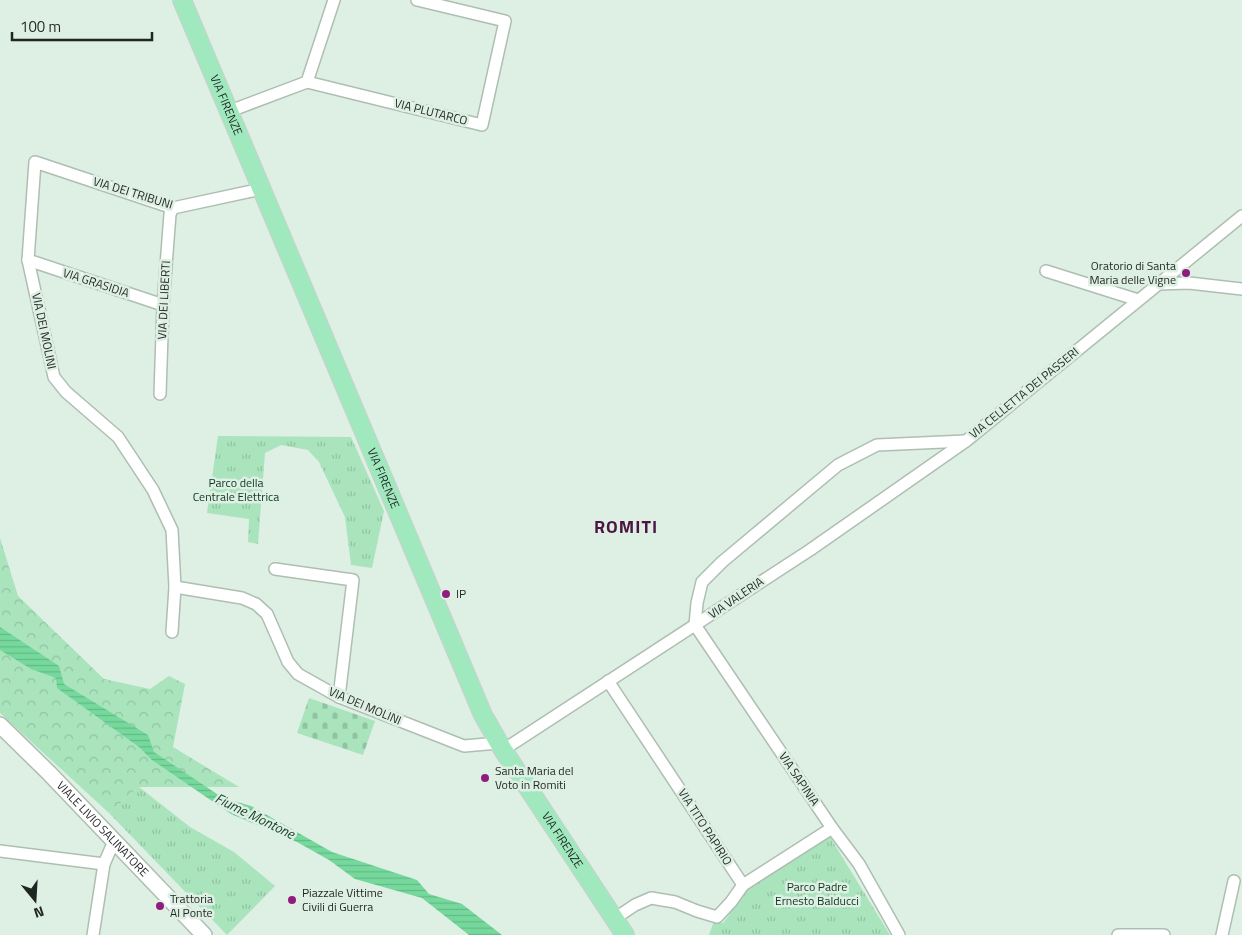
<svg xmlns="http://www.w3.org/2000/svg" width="1242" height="935" viewBox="0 0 1242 935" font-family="'Titillium Web',sans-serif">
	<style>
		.forest { fill: url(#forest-crowns) }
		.cemetery { fill: url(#cemetery-stones) }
		.park { fill: url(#park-tufts) }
		.water { fill: url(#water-rules) }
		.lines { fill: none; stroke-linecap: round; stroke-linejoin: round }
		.minor-casing { stroke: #aebeb3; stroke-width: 14 }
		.secondary-casing { stroke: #aebeb3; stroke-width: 18 }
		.primary-casing { stroke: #cecfce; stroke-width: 20 }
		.minor { stroke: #fff; stroke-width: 11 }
		.secondary { stroke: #fff; stroke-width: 15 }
		.primary { stroke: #a0e9bf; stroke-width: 18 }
		.poi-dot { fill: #901d7d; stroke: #deefe3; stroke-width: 2 }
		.labels { text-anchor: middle; stroke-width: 5; stroke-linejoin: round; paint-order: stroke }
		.street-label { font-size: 12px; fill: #1f2521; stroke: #deefe3 }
		.poi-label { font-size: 12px; fill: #1f2521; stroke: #deefe3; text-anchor: start }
		.park-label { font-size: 12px; fill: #0b371f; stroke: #deefe3 }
		.water-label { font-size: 14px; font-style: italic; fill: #123d25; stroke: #deefe3 }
		.district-label { font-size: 18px; font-weight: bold; letter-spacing: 1px; fill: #4c1642; stroke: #deefe3 }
	</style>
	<defs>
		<pattern id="forest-crowns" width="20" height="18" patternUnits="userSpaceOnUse" patternTransform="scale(1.25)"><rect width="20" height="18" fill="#a9e4bd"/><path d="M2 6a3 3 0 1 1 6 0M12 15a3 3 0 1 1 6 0" fill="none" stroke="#91c3a2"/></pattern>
		<pattern id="cemetery-stones" width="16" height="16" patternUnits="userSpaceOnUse" patternTransform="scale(1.25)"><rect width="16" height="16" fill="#a9e4bd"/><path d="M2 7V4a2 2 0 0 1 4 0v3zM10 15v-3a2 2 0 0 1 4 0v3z" fill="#91c3a2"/></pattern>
		<pattern id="park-tufts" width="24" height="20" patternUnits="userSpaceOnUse" patternTransform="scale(1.25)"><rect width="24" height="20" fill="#a9e4bd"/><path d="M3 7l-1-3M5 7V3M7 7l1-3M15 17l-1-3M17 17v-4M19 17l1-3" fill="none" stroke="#91c3a2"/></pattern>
		<pattern id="water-rules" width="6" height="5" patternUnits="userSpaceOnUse" patternTransform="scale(1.25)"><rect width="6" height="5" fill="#75d99c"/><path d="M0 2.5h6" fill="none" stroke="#65ba86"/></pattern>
	</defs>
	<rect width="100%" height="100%" fill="#deefe3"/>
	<!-- forest -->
	<path class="forest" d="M0,538L18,596L104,679L150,689L169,676L185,684L173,747L239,787H139L109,813L0,713Z"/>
	<!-- cemetery -->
	<path class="cemetery" d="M309,698L375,721L363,755L297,733Z"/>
	<!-- park -->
	<g class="park">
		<path d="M218,436L351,437L384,511L372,568L351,565L345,517L319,462L308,450L281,445L265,453L258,544L248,542L249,519L207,513Z"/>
		<path d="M139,787L190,827L234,852L275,886L227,935L109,813Z"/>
		<path d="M830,837L890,935H709L714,921L723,923L747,890Z"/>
	</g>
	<!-- water -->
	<path class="water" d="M0,627L59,666L64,684L148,735L154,752L223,798L251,806L332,852L417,880L429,894L462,904L502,935H469L422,898L355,879L329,860L297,842L231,814L152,760L139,747L57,688L56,678L31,669L0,650Z"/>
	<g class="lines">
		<defs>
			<g id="minor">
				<path d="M307,82L482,125L505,21L417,0"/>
				<path d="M307,82L334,0"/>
				<path d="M230,111L307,82"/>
				<path d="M261,189L173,208L35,162L28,260L54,377L66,392L118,437L153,490L172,530L175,587L242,598L256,604L267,614L288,662L298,674L339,697L464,746L498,743"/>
				<path d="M28,260L163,305"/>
				<path d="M1046,271L1138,300"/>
				<path d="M1157,284L1189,283L1242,289"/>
				<path d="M160,394L163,305L170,214L173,208"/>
				<path d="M275,569L353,580L339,697"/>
				<path d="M172,632L175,587"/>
				<path d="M608,681L743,885L832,828"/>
				<path d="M503,750L810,550L966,441L1242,216"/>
				<path d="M0,851L104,864"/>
				<path d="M614,919L635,905L651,898L675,902L697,911L717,917L731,902L743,885"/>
				<path d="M93,935L104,864L114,841"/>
				<path d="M899,935L859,864L832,828L695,625L697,603L702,582L722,562L838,465L877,445L965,441"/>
				<path d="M1118,935H1164"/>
				<path d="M1222,935L1234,881"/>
			</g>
			<g id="secondary">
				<path id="s1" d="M0,725L49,773L204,935"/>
			</g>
			<g id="primary">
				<path id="s2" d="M182,0L483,715L503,750L625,935"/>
			</g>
		</defs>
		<!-- minor casing -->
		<use href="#minor" class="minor-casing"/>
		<!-- secondary casing -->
		<use href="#secondary" class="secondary-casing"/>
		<!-- primary casing -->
		<use href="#primary" class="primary-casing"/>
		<!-- minor -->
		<use href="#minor" class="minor"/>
		<!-- secondary -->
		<use href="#secondary" class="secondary"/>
		<!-- primary -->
		<use href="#primary" class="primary"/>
	</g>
	<!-- markers -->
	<g class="poi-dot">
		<circle cx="1186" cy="273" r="5"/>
		<circle cx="446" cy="594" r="5"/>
		<circle cx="485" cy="778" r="5"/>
		<circle cx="292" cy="900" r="5"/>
		<circle cx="160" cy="906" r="5"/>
	</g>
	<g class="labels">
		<!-- street labels -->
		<g class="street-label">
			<text dy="4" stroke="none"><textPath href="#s2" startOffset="114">VIA FIRENZE</textPath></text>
			<text transform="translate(431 112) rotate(14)" y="4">VIA PLUTARCO</text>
			<text transform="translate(133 193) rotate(17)" y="4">VIA DEI TRIBUNI</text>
			<text transform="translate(96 283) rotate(18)" y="4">VIA GRASIDIA</text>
			<text transform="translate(164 300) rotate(-87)" y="4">VIA DEI LIBERTI</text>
			<text transform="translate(44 331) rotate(78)" y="4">VIA DEI MOLINI</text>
			<text transform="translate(1024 393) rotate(-39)" y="4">VIA CELLETTA DEI PASSERI</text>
			<text dy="4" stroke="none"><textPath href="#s2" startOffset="519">VIA FIRENZE</textPath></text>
			<text transform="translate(736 598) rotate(-34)" y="4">VIA VALERIA</text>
			<text transform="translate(365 706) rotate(23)" y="4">VIA DEI MOLINI</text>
			<text transform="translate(799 779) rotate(56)" y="4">VIA SAPINIA</text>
			<text transform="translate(705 827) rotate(57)" y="4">VIA TITO PAPIRIO</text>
			<text dy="4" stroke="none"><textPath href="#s1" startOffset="146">VIALE LIVIO SALINATORE</textPath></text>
			<text dy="4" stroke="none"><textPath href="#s2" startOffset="924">VIA FIRENZE</textPath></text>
		</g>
		<!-- poi labels -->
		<g class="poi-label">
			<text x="1176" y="270" text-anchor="end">Oratorio di Santa<tspan x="1176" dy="14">Maria delle Vigne</tspan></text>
			<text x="456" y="598">IP</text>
			<text x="495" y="775">Santa Maria del<tspan x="495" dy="14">Voto in Romiti</tspan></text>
			<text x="302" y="897">Piazzale Vittime<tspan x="302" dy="14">Civili di Guerra</tspan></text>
			<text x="170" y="903">Trattoria<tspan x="170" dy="14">Al Ponte</tspan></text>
		</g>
		<!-- park labels -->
		<g class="park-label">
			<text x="236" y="487">Parco della<tspan x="236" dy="14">Centrale Elettrica</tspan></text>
			<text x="817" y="891">Parco Padre<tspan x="817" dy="14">Ernesto Balducci</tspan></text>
		</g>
		<!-- water labels -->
		<g class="water-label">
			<text transform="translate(255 816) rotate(26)" y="5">Fiume Montone</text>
		</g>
		<!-- district labels -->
		<g class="district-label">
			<text x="626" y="533">ROMITI</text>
		</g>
	</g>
	<!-- north arrow -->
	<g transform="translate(35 900) rotate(162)" stroke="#deefe3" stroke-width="4" paint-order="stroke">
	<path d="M0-4L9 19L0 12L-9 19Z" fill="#1f2521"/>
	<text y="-8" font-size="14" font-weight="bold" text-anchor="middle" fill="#1f2521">N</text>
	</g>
	<!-- scale -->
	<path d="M12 32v8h140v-8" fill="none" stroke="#1f2521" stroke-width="2.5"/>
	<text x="20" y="32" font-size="15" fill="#1f2521" stroke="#deefe3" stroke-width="4" paint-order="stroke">100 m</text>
</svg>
